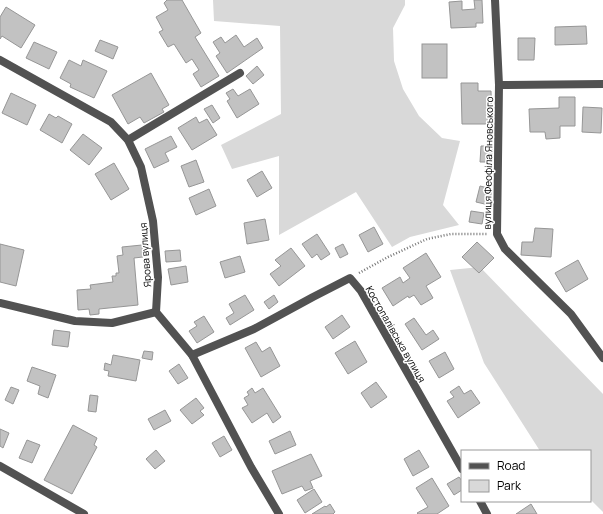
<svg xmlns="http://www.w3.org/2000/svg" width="603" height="514" viewBox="0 0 603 514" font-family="Manrope,sans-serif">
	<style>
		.green { fill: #d9d9d9 }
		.building { fill: #c2c2c2; stroke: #969696 }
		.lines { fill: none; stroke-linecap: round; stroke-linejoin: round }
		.path { stroke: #747474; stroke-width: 2.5; stroke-dasharray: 1 2; stroke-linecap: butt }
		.service { stroke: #525252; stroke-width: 8 }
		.minor { stroke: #525252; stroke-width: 8 }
		.labels { text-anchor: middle; stroke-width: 3; stroke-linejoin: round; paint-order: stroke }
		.street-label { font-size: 10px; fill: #000; stroke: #fff }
	</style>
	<rect width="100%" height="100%" fill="#fff"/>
	<!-- green -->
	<g class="green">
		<path d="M213,0H405V5L393,28L394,61L403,89L419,116L442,138L460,141L443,205L459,225L410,237L392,247L356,192L279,235V156L232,169L221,145L281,114L280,26L214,21Z"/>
		<path d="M480,267L603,394V512L590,499V451H540L484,363L450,270Z"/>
	</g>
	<!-- building -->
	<g class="building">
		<path d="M167,0H182L201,33L195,37L219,76L201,87L193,74L199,70L192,59L186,63L174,44L168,47L159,32L163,30L156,17L168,10L164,3Z"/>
		<path d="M474,0H482L483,23H476V27L451,28L449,2L462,1V10L475,9Z"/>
		<path d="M6,7L35,25L21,48L2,36L0,39V17Z"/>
		<path d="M586,26L587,44L555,45V27Z"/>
		<path d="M236,35L244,47L257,38L263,48L227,73L216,56L220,53L213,42L221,37L225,43Z"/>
		<path d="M518,38H535L534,60H518Z"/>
		<path d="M100,40L118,47L113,59L95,51Z"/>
		<path d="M34,42L57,52L49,69L26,58Z"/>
		<rect x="422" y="44" width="25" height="34"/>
		<path d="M69,60L81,66L83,60L107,71L94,98L70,87L71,84L60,78Z"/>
		<path d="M257,66L264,75L253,84L246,76Z"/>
		<path d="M151,73L169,105L162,109L164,112L144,123L140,117L128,124L112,95Z"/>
		<path d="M461,83H478V91H491L492,124H462Z"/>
		<path d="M233,89L238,96L250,89L259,104L237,118L227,101L230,99L226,93Z"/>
		<path d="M11,93L36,105L27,125L2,113Z"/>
		<path d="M559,97H575V126H560V138L546,139L545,132H530L529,109L559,108Z"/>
		<path d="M212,105L220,118L213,123L204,109Z"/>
		<path d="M583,107L602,108L601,133L582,132Z"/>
		<path d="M49,114L56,118L58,116L72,124L62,143L40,130Z"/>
		<path d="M196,117L199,123L207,119L217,135L192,150L178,128Z"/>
		<path d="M83,134L102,148L89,165L70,150Z"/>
		<path d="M171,136L177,147L165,153L169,161L154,168L145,149Z"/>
		<path d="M481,146H492V162H480Z"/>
		<path d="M196,160L204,182L189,187L181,166Z"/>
		<path d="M114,163L129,189L111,200L95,174Z"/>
		<path d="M262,171L272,188L257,197L247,180Z"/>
		<path d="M480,186L492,189L489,205L476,202Z"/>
		<path d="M209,189L216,206L196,215L189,198Z"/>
		<path d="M471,211L484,213L482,224L469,222Z"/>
		<path d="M265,219L269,240L247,244L244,223Z"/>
		<path d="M374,227L383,244L368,252L359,235Z"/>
		<path d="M535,228L553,229L551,257L521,255L522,242H533Z"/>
		<path d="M317,234L330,254L321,260L317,254L312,258L302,244Z"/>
		<path d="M477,242L494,258L479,273L462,257Z"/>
		<path d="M0,244L24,250L16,286L0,282Z"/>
		<path d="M343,244L348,254L340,258L335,248Z"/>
		<path d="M142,245L143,257L134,258L138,305L99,309V314L90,315L89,309L78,310L77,290L91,289L90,285L113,282L112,276H116V273H119L117,256L123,255L122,247Z"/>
		<path d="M291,248L305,266L279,286L270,274L281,266L275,260Z"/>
		<path d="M180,250L181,261L166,262L165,251Z"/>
		<path d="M426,253L441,277L426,286L433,298L421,305L414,295L409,298L408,296L393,306L382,288L400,277L403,283L410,278L403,268Z"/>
		<path d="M240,256L245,272L225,278L220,262Z"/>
		<path d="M578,260L588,279L566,292L555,273Z"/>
		<path d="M186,266L188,282L171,285L168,269Z"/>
		<path d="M245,295L254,310L230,325L226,318L234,313L229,304Z"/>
		<path d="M274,295L278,302L269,309L264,302Z"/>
		<path d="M342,315L350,327L333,339L325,327Z"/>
		<path d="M204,316L214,332L197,343L189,331L197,326L194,322Z"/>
		<path d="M414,318L426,335L433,330L439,339L422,350L405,324Z"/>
		<path d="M54,330L70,332L68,347L52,345Z"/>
		<path d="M355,341L367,362L348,374L335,353Z"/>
		<path d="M256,342L262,352L270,347L280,366L261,377L245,348Z"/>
		<path d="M144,351L153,352L152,360L142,358Z"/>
		<path d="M445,352L454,369L439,378L429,361Z"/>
		<path d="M113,355L140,360L136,381L108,376L109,371L104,370L105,363L111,365Z"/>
		<path d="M179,364L188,378L178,384L169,371Z"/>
		<path d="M32,367L56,375L48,398L38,394L40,386L27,381Z"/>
		<path d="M376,382L387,397L371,408L361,393Z"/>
		<path d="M459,386L464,394L471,390L480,403L458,418L447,401L454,397L450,392Z"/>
		<path d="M11,387L19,390L13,404L5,400Z"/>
		<path d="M252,388L255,393L263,388L281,417L273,423L267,413L252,423L242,408L248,405L244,398L249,395L247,392Z"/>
		<path d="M90,395L98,396L96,412L88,411Z"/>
		<path d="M196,398L204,408L200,411L204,415L192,424L180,410Z"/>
		<path d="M165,410L171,421L154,430L148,419Z"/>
		<path d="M73,425L97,438L94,445L97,447L72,494L44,480Z"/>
		<path d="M0,429L9,433L3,448L0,446Z"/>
		<path d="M290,431L296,445L275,454L269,441Z"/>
		<path d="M224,436L232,450L220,457L212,443Z"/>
		<path d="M27,440L40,445L32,463L19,458Z"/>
		<path d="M156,450L165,461L155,469L146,459Z"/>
		<path d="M419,450L429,467L413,476L404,459Z"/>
		<path d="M311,454L322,476L310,481L313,488L305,491L302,486L282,494L272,471Z"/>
		<path d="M459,477L462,481V490L454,495L447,484Z"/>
		<path d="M432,478L449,506L437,514H418L417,513L428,507L416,488Z"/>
		<path d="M314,489L322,502L305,513L297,500Z"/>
		<path d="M330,504L335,512L333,514H312L325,506L326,507Z"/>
		<path d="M531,504L537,514H516Z"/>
	</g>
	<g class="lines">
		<!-- path -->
		<path class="path" d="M359,273L388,257L427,239L451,234H487"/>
		<!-- service -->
		<path class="service" d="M128,140L240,73"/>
		<!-- minor -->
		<g class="minor">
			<path d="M495,0L499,85L497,234L505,249L571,314L603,358"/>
			<path d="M0,60L111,122L128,140L141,167L153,221L158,277L156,312L192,355L251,467L279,514"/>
			<path d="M499,85L603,84"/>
			<path d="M0,303L75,321L112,323L156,312"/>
			<path d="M192,355L254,329L313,297L350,278L361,291L462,469"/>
			<path d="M0,466L84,514"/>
			<path d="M480,501L487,514"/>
		</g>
	</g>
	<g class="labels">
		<!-- street labels -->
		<g class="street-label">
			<text transform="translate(488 163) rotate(-89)" y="4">вулиця Феофіла Яновського</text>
			<text transform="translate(145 255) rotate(-94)" y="4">Ярова вулиця</text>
			<text transform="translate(396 334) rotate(60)" y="4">Костопалівська вулиця</text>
		</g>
	</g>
	<!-- legend -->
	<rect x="461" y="450" width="130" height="52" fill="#ffffff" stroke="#999999"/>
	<rect x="469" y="463" width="20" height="6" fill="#525252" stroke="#999999"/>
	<text x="497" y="470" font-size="12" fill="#000000">Road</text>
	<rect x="469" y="480" width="20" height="12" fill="#d9d9d9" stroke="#999999"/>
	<text x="497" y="490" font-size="12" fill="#000000">Park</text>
</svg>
